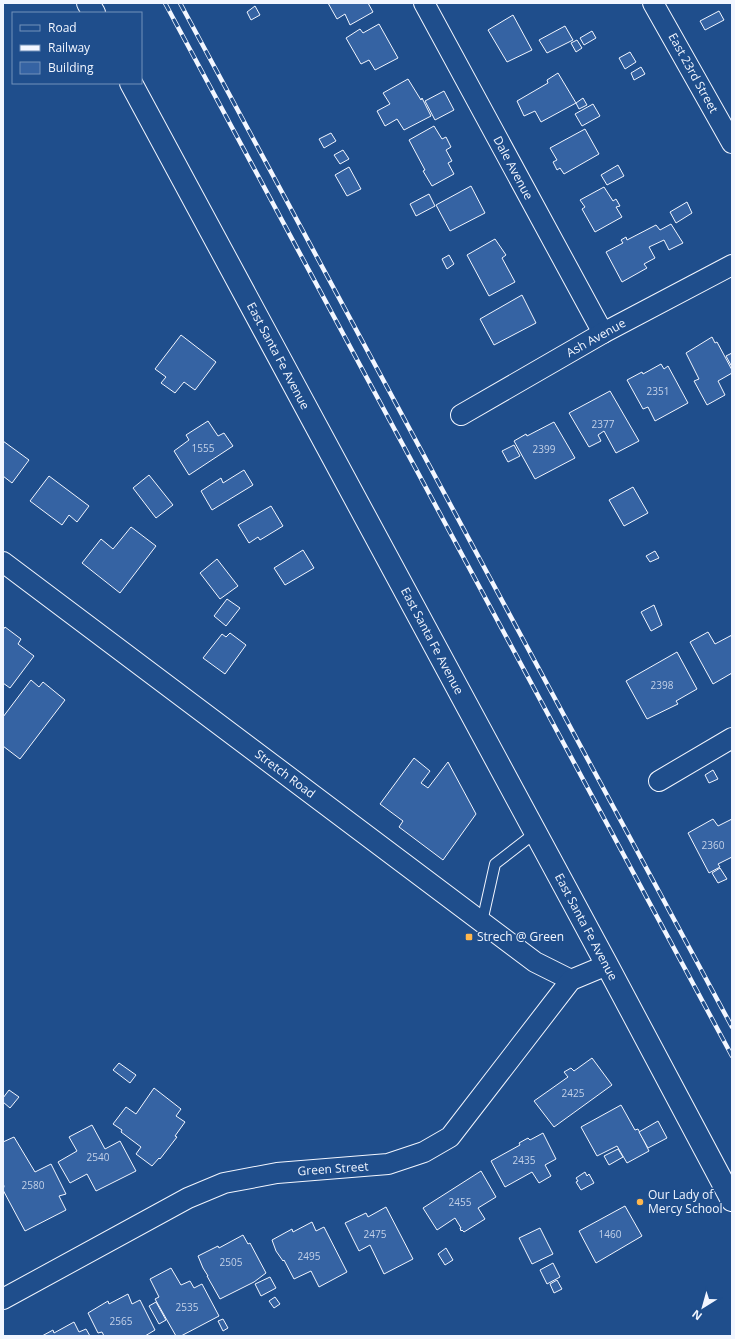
<svg xmlns="http://www.w3.org/2000/svg" width="735" height="1339" viewBox="0 0 735 1339" font-family="'Open Sans',sans-serif">
	<style>
		.building { fill: #3563a3; stroke: #f2f6ff }
		.lines { fill: none; stroke-linecap: round; stroke-linejoin: round }
		.service-casing { stroke: #f2f6ff; stroke-width: 12 }
		.minor-casing { stroke: #f2f6ff; stroke-width: 22 }
		.tertiary-casing { stroke: #f2f6ff; stroke-width: 24 }
		.service { stroke: #1f4e8c; stroke-width: 10 }
		.minor { stroke: #1f4e8c; stroke-width: 20 }
		.tertiary { stroke: #1f4e8c; stroke-width: 22 }
		.rail-casing { stroke: #f2f6ff; stroke-width: 4.5 }
		.rail { stroke: #1f4e8c; stroke-width: 3; stroke-dasharray: 9; stroke-linecap: butt }
		.poi-dot { fill: #ffb74d; stroke: #1f4e8c; stroke-width: 1.5 }
		.labels { text-anchor: middle; stroke-width: 3; stroke-linejoin: round; paint-order: stroke }
		.number-label { font-size: 10px; fill: #c3d1e8 }
		.street-label { font-size: 12px; fill: #f2f6ff; stroke: #1f4e8c }
		.poi-label { font-size: 12px; fill: #f2f6ff; stroke: #1f4e8c; text-anchor: start }
	</style>
	<rect width="100%" height="100%" fill="#1f4e8c"/>
	<!-- building -->
	<g class="building">
		<path d="M328,3H368L373,12L350,25L345,14L337,19Z"/>
		<path d="M255,6L260,15L251,20L247,12Z"/>
		<path d="M719,11L724,20L705,30L700,21Z"/>
		<path d="M513,15L532,50L507,62L488,30Z"/>
		<path d="M379,24L398,58L375,70L369,60L361,64L346,38L360,29L363,33Z"/>
		<path d="M565,26L573,40L547,53L539,40Z"/>
		<path d="M592,31L596,38L584,45L580,38Z"/>
		<path d="M577,40L582,48L576,52L571,43Z"/>
		<path d="M630,52L636,62L625,69L619,58Z"/>
		<path d="M641,67L645,74L634,80L631,73Z"/>
		<path d="M558,73L576,103L541,122L535,111L524,116L517,101L548,83L547,80Z"/>
		<path d="M408,79L421,100L422,98L431,116L404,130L397,119L385,126L377,111L390,104L383,93Z"/>
		<path d="M444,91L454,110L435,120L425,101Z"/>
		<path d="M583,98L587,105L579,109L576,103Z"/>
		<path d="M593,104L600,116L582,126L575,114Z"/>
		<path d="M434,126L442,139L446,137L451,147L446,150L452,161L448,163L454,174L432,186L423,171L425,170L409,140Z"/>
		<path d="M585,129L599,154L564,174L560,168L557,170L553,162L557,160L550,148Z"/>
		<path d="M331,133L336,141L324,148L319,139Z"/>
		<path d="M343,150L349,159L340,164L334,155Z"/>
		<path d="M618,165L624,176L607,185L601,175Z"/>
		<path d="M349,167L361,189L347,196L335,175Z"/>
		<path d="M471,186L485,213L450,231L436,205Z"/>
		<path d="M604,187L613,201L616,199L620,206L616,207L622,217L595,232L582,209L585,207L580,200Z"/>
		<path d="M429,194L435,206L416,216L410,204Z"/>
		<path d="M687,202L692,213L676,223L670,212Z"/>
		<path d="M671,224L683,243L669,250L664,240L649,247L655,258L644,264L647,268L622,282L606,252L623,243L621,240L626,237L627,240L656,225L660,230Z"/>
		<path d="M495,239L506,255L502,258L515,282L489,296L467,255Z"/>
		<path d="M449,255L454,264L447,269L442,259Z"/>
		<path d="M522,295L536,323L494,345L480,319Z"/>
		<path d="M181,335L216,362L195,390L184,382L175,393L161,383L166,377L155,369Z"/>
		<path d="M712,337L715,343L717,342L732,370V373L718,381L725,395L707,405L694,381L699,379L686,353Z"/>
		<path d="M732,353V367L726,356Z"/>
		<path d="M661,364L664,369L668,366L688,403L655,421L648,407L643,409L627,380L642,372L643,374Z"/>
		<path d="M610,391L639,441L616,453L604,431L598,435L601,441L589,447L569,413Z"/>
		<path d="M208,421L218,436L224,433L233,446L189,475L174,451L189,440L186,435Z"/>
		<path d="M554,422L575,458L535,479L514,441L526,434L527,436Z"/>
		<path d="M3,441L29,460L12,483L3,476Z"/>
		<path d="M514,445L520,456L508,462L502,451Z"/>
		<path d="M244,470L253,485L212,510L201,491L221,478L223,483Z"/>
		<path d="M149,475L173,505L156,518L133,488Z"/>
		<path d="M49,476L89,506L77,522L69,515L62,525L30,501Z"/>
		<path d="M633,487L648,513L624,526L609,500Z"/>
		<path d="M271,506L283,526L260,540L258,537L249,543L238,525Z"/>
		<path d="M131,527L156,546L120,593L82,563L101,539L113,549Z"/>
		<path d="M303,550L314,568L285,585L274,568Z"/>
		<path d="M655,551L659,558L650,562L646,556Z"/>
		<path d="M217,559L238,586L220,599L200,573Z"/>
		<path d="M227,599L240,608L226,626L214,616Z"/>
		<path d="M654,605L662,625L651,631L641,612Z"/>
		<path d="M5,627L21,639L18,644L34,656L10,688L3,683V630Z"/>
		<path d="M708,632L715,644L732,635V673L713,684L690,642Z"/>
		<path d="M230,633L246,645L225,674L203,658L222,634L226,637Z"/>
		<path d="M677,652L697,689L676,701L678,704L647,719L626,681Z"/>
		<path d="M31,680L39,687L43,682L65,700L20,759L3,746V717Z"/>
		<path d="M414,758L430,771L421,783L428,788L448,762L476,814L443,860L399,827L403,821L380,804Z"/>
		<path d="M713,770L718,779L709,783L705,775Z"/>
		<path d="M713,819L718,826L732,819V857L718,864L720,867L709,873L688,833Z"/>
		<path d="M720,868L727,879L718,883L712,873Z"/>
		<path d="M592,1058L612,1085L554,1127L534,1101L568,1077L564,1072L571,1068L574,1071Z"/>
		<path d="M119,1063L136,1075L130,1083L113,1070Z"/>
		<path d="M154,1088L181,1109L176,1116L185,1122L175,1136L177,1137L160,1159L159,1158L152,1166L136,1154L141,1147L121,1132L122,1130L113,1124L126,1107L136,1114Z"/>
		<path d="M9,1090L19,1097L10,1108L3,1102V1098Z"/>
		<path d="M621,1105L635,1130L638,1129L649,1151L627,1163L617,1146L597,1156L581,1127Z"/>
		<path d="M658,1121L667,1138L648,1148L639,1132Z"/>
		<path d="M92,1125L105,1149L120,1141L136,1171L96,1191L87,1174L70,1183L58,1162L77,1151L69,1137Z"/>
		<path d="M543,1133L556,1159L545,1165L551,1176L539,1183L532,1172L505,1187L491,1161L520,1145L519,1143L528,1138L530,1140Z"/>
		<path d="M14,1137L35,1172L51,1164L66,1194L59,1196L66,1210L25,1231L3,1190L4,1186L3,1184V1142Z"/>
		<path d="M618,1149L623,1157L609,1165L604,1156Z"/>
		<path d="M481,1171L496,1197L478,1208L485,1219L464,1232L462,1230L461,1231L460,1228H461L455,1218L437,1230L423,1208Z"/>
		<path d="M585,1172L587,1176L589,1174L594,1183L581,1190L576,1182L578,1181L576,1178Z"/>
		<path d="M625,1206L642,1236L596,1263L579,1231Z"/>
		<path d="M386,1207L413,1259L384,1274L370,1245L359,1251L345,1223L366,1213L368,1217Z"/>
		<path d="M312,1222L316,1231L324,1227L347,1272L319,1287L311,1271L294,1279L284,1260L283,1261L276,1251L272,1240L292,1229L293,1232Z"/>
		<path d="M540,1228L553,1254L532,1264L519,1238Z"/>
		<path d="M243,1235L248,1244L250,1243L266,1273L254,1282L220,1299L207,1276H208L203,1268L198,1256L218,1246L219,1248Z"/>
		<path d="M446,1248L453,1260L445,1265L438,1254Z"/>
		<path d="M553,1263L560,1277L547,1284L540,1270Z"/>
		<path d="M171,1268L181,1285L190,1281L194,1288L202,1284L219,1316L181,1336H176L155,1299L159,1297L150,1279Z"/>
		<path d="M270,1277L276,1288L261,1296L255,1284Z"/>
		<path d="M557,1280L562,1289L554,1293L550,1284Z"/>
		<path d="M128,1294L132,1304L140,1300L155,1330L145,1336H104L102,1332L98,1333L88,1313L108,1301L109,1304Z"/>
		<path d="M275,1297L280,1304L274,1308L269,1301Z"/>
		<path d="M156,1302L166,1320L159,1324L149,1306Z"/>
		<path d="M223,1319L228,1328L223,1331L218,1321Z"/>
		<path d="M74,1322L79,1332L86,1329L90,1336H42L53,1330L54,1333Z"/>
	</g>
	<g class="lines">
		<defs>
			<path id="service" d="M482,922L495,864L535,833"/>
			<g id="minor">
				<path d="M424,3L603,333"/>
				<path d="M653,3L732,143"/>
				<path d="M461,415L603,333L732,265"/>
				<path d="M3,562L535,962L571,980"/>
				<path d="M659,781L732,738"/>
				<path d="M3,1299L188,1198L224,1183L277,1173L388,1164L424,1152L450,1137L571,980L607,965"/>
			</g>
			<g id="tertiary">
				<path d="M88,3L94,13"/>
				<path d="M131,83L607,965L732,1200"/>
			</g>
		</defs>
		<!-- service casing -->
		<use href="#service" class="service-casing"/>
		<!-- minor casing -->
		<use href="#minor" class="minor-casing"/>
		<!-- tertiary casing -->
		<use href="#tertiary" class="tertiary-casing"/>
		<!-- service -->
		<use href="#service" class="service"/>
		<!-- minor -->
		<use href="#minor" class="minor"/>
		<!-- tertiary -->
		<use href="#tertiary" class="tertiary"/>
		<defs>
			<g id="rail">
				<path d="M165,3L732,1056"/>
				<path d="M180,3L732,1027"/>
			</g>
		</defs>
		<!-- rail casing -->
		<use href="#rail" class="rail-casing"/>
		<!-- rail -->
		<use href="#rail" class="rail"/>
	</g>
	<!-- markers -->
	<g class="poi-dot">
		<rect x="465" y="933" width="8" height="8" rx="2"/>
		<circle cx="640" cy="1202" r="4"/>
	</g>
	<g class="labels">
		<!-- number labels -->
		<g class="number-label">
			<text x="658" y="395">2351</text>
			<text x="603" y="428">2377</text>
			<text x="203" y="452">1555</text>
			<text x="544" y="453">2399</text>
			<text x="662" y="689">2398</text>
			<text x="713" y="849">2360</text>
			<text x="573" y="1097">2425</text>
			<text x="98" y="1161">2540</text>
			<text x="524" y="1164">2435</text>
			<text x="33" y="1189">2580</text>
			<text x="460" y="1206">2455</text>
			<text x="375" y="1238">2475</text>
			<text x="610" y="1238">1460</text>
			<text x="309" y="1260">2495</text>
			<text x="231" y="1266">2505</text>
			<text x="187" y="1311">2535</text>
			<text x="121" y="1325">2565</text>
		</g>
		<!-- street labels -->
		<g class="street-label">
			<text transform="translate(693 73) rotate(61)" y="4">East 23rd Street</text>
			<text transform="translate(513 168) rotate(62)" y="4">Dale Avenue</text>
			<text transform="translate(596 338) rotate(-29)" y="4">Ash Avenue</text>
			<text transform="translate(278 356) rotate(62)" y="4">East Santa Fe Avenue</text>
			<text transform="translate(432 641) rotate(62)" y="4">East Santa Fe Avenue</text>
			<text transform="translate(285 774) rotate(37)" y="4">Stretch Road</text>
			<text transform="translate(586 927) rotate(62)" y="4">East Santa Fe Avenue</text>
			<text transform="translate(333 1169) rotate(-4)" y="4">Green Street</text>
		</g>
		<!-- poi labels -->
		<g class="poi-label">
			<text x="477" y="941">Strech @ Green</text>
			<text x="648" y="1199">Our Lady of<tspan x="648" dy="14">Mercy School</tspan></text>
		</g>
	</g>
	<!-- border -->
	<rect width="735" height="1339" fill="none" stroke="#f2f6ff" stroke-width="8"/>
	<!-- legend -->
	<rect x="12" y="12" width="130" height="72" fill="#1f4e8c" stroke="#7391ba"/>
	<rect x="20" y="25" width="20" height="6" fill="#1f4e8c" stroke="#7391ba"/>
	<text x="48" y="32" font-size="12" fill="#f2f6ff">Road</text>
	<rect x="20" y="45" width="20" height="6" fill="#f2f6ff" stroke="#7391ba"/>
	<text x="48" y="52" font-size="12" fill="#f2f6ff">Railway</text>
	<rect x="20" y="62" width="20" height="12" fill="#3563a3" stroke="#7391ba"/>
	<text x="48" y="72" font-size="12" fill="#f2f6ff">Building</text>
	<!-- north arrow -->
	<g transform="translate(703 1307) rotate(217)" stroke="#1f4e8c" stroke-width="3" paint-order="stroke">
	<path d="M0-3L7 15L0 10L-7 15Z" fill="#f2f6ff"/>
	<text y="-6" font-size="11" font-weight="bold" text-anchor="middle" fill="#f2f6ff">N</text>
	</g>
</svg>
